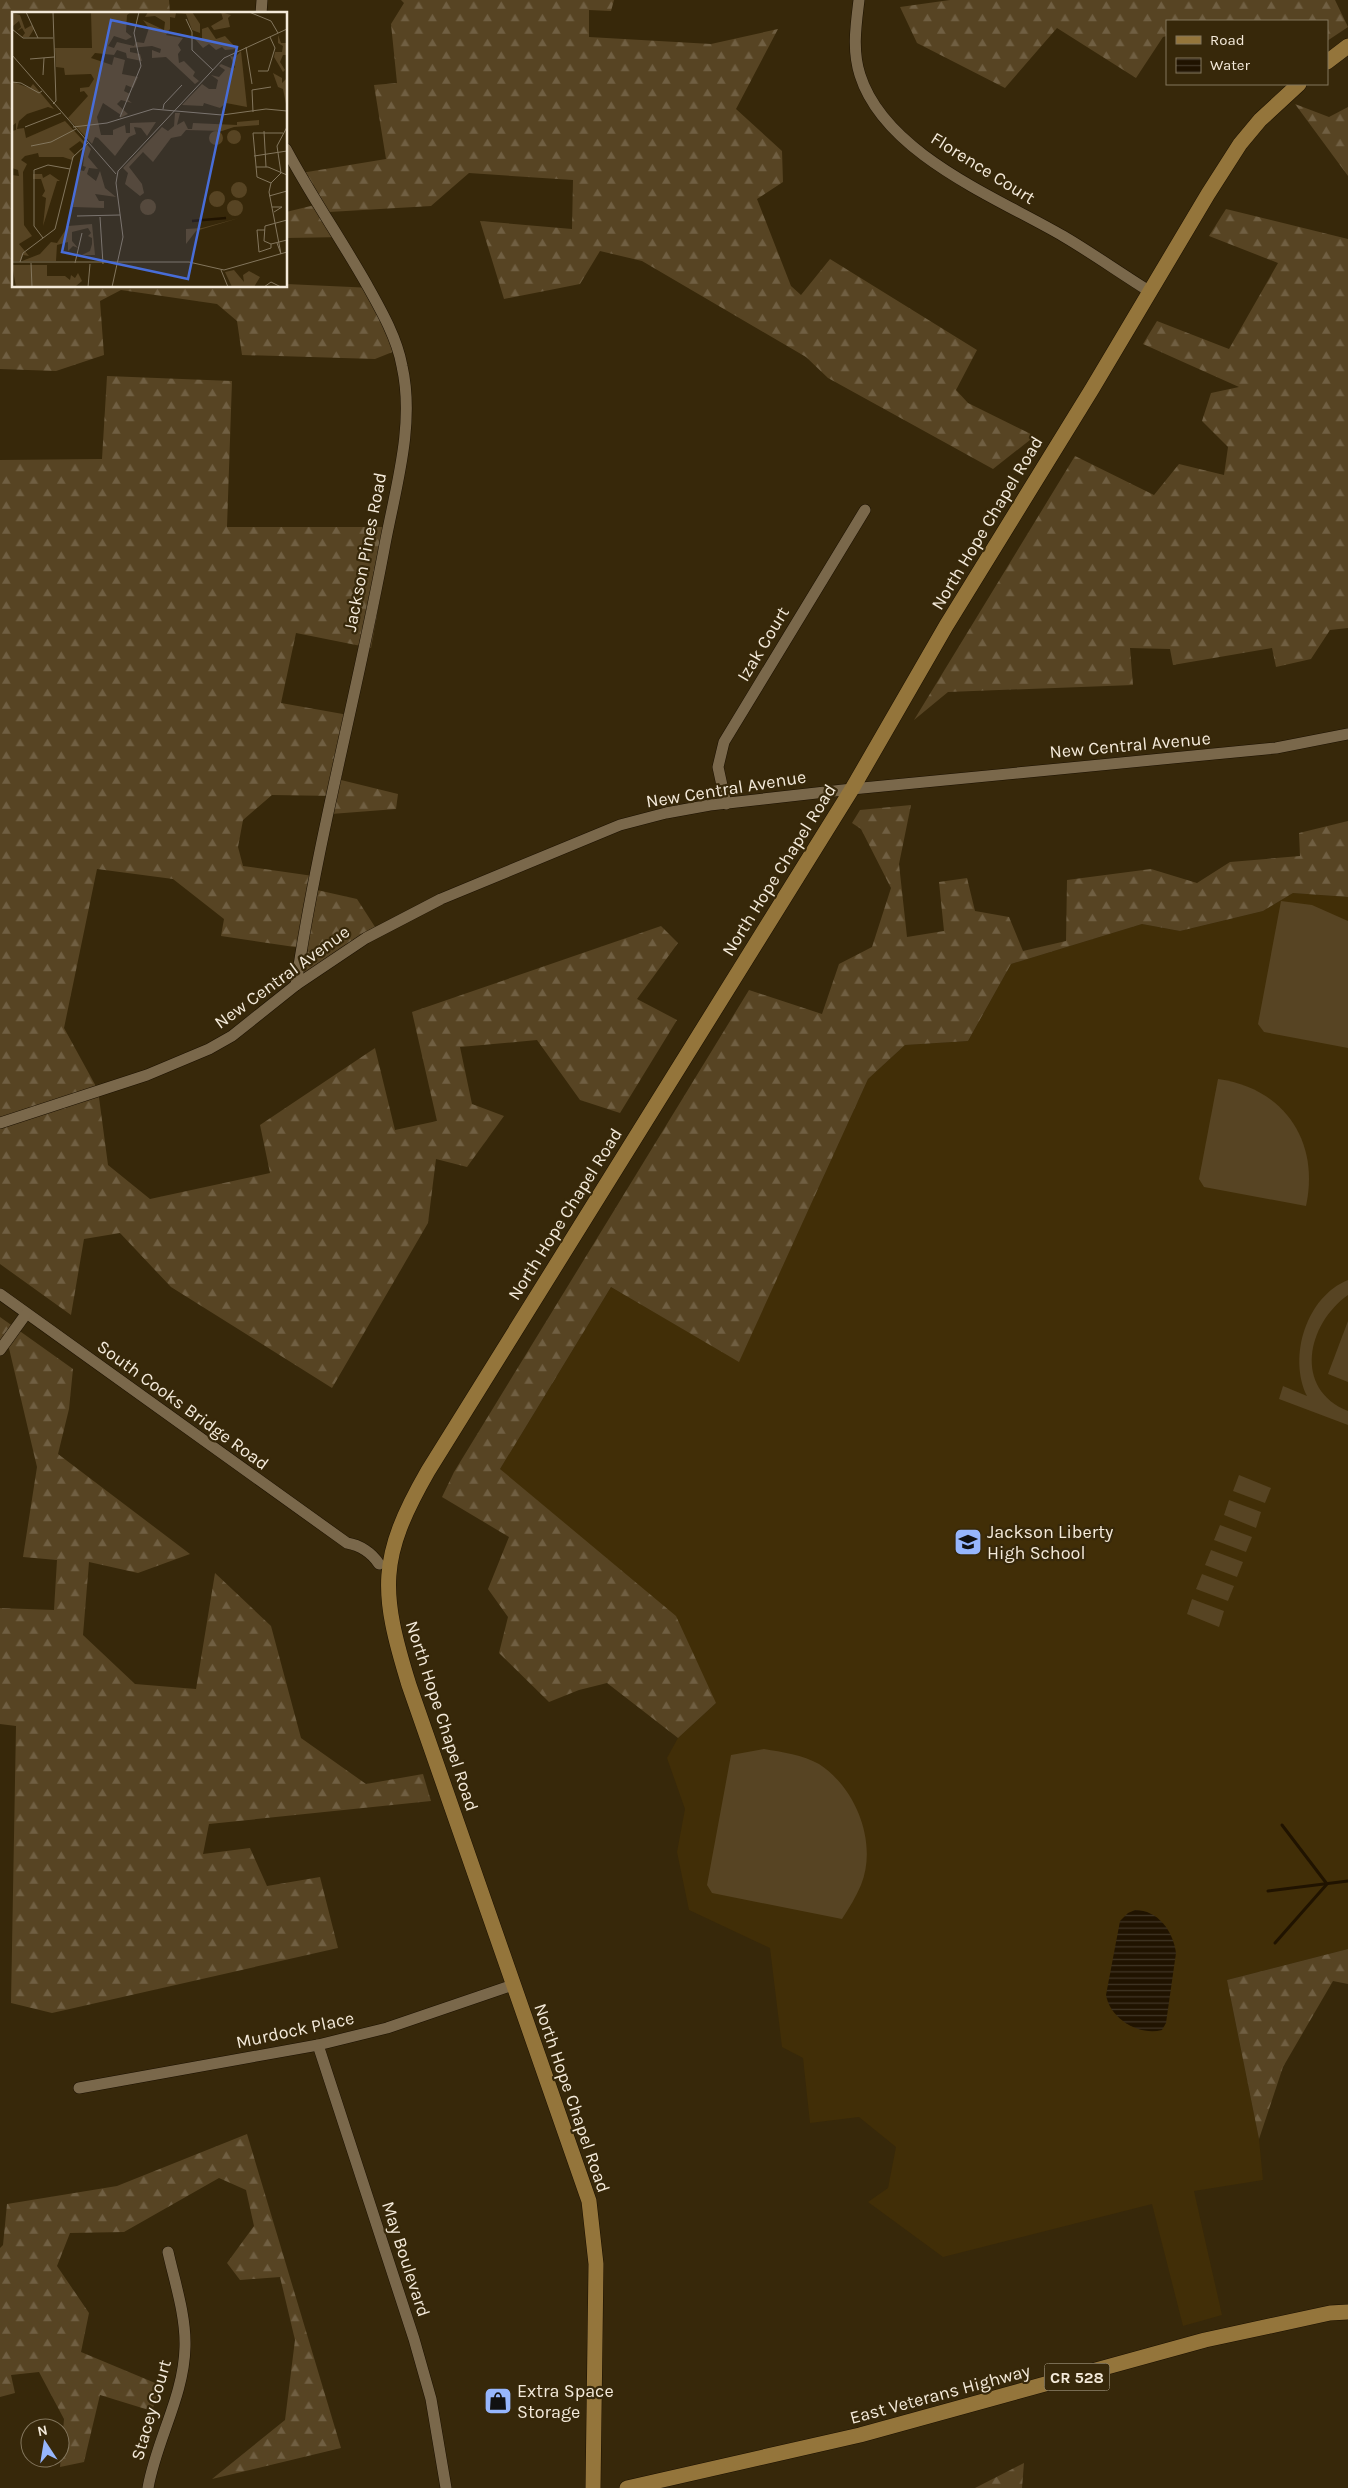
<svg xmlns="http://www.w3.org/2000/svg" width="1348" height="2488" viewBox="0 0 1348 2488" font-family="Karla,sans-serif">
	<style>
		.built { fill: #412e07 }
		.forest { fill: url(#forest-firs) }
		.garden { fill: #574423 }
		.water { fill: url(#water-rules) }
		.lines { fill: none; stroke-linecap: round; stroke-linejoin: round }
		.stream { stroke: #201300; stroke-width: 3 }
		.minor-casing { stroke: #1c1100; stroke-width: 12 }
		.major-casing { stroke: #1c1100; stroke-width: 16 }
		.minor { stroke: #7a684b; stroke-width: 11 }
		.major { stroke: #94753b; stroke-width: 15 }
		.labels { text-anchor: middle; stroke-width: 4.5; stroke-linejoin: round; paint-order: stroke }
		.shield { fill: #37280a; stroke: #bbb09c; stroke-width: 1 }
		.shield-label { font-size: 16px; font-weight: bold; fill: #f4eada }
		.street-label { font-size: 18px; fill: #f4eada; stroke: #37280a }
		.poi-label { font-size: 18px; fill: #f4eada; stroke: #37280a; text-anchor: start }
		.inset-river { fill: none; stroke: #201300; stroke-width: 2.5 }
		.inset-road { fill: none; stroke: #83765d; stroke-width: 1 }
		.view { fill: #486dd8; fill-opacity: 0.15; stroke: #486dd8; stroke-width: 2.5 }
		.inset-edge { fill: none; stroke: #f4eada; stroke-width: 2.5 }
	</style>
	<defs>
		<pattern id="forest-firs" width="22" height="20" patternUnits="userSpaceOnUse" patternTransform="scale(1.25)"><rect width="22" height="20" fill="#574423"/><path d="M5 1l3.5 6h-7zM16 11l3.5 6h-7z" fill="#705f42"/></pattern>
		<pattern id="water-rules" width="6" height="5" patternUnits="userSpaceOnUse" patternTransform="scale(1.25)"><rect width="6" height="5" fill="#201300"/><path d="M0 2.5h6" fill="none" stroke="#413625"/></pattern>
	</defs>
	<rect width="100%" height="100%" fill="#37280a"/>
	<!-- built -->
	<path class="built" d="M1293,893L1348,897V1949L1227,1980L1259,2139L1263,2180L1194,2191L1222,2315L1183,2326L1152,2204L943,2257L868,2202L888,2188L896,2147L859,2117L810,2123L803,2058L782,2047L770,1948L689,1910L677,1852L685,1809L667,1758L678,1738L716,1703L500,1469L611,1287L739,1361L868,1079L905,1045L968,1041L1011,964L1142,924L1180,931L1263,911Z"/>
	<!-- forest -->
	<g class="forest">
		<path d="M0,0H169L170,14H14V286H286V284L373,288L400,349L375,359L242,355L237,321L217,304L121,290L100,301L104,355L56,371L0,369Z"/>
		<path d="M401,0H614L611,11L589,10V37L711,44L778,29L736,109L782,151L783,182L757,199L791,286L801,295L830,259L977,350L956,390L968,403L1035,436L993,469L828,378L806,357L642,261L600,251L580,284L504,299L480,221L572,229L573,180L469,173L431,206L329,212L345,237L286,238V212L319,204L301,173L386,159L374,85L397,83L391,24L404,3Z"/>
		<path d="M950,0H1335L1348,27L1327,41V21H1167V36L1163,37L1136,78L1057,28L1005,88L917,43L900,7Z"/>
		<path d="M1295,104L1329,117L1348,107V176Z"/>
		<path d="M1226,209L1348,239V628L1330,630L1311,659L1276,667L1272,648L1173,665L1170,649L1130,648L1133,685L948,692L914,720L1075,456L1154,495L1179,464L1224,475L1228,447L1202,421L1211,393L1239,387L1143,344L1157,321L1229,349L1278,263L1209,236Z"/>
		<path d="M107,376L232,381L227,527H393L371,648L296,633L281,703L354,716L341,780L398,794L396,809L331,814L334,796L272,795L243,820L238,847L243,866L320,877L317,890L357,899L377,930L301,984L308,949L221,936L224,919L173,879L97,869L64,1028L98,1090L108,1165L150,1199L270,1173L260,1125L375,1048L395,1130L437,1121L412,1012L661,926L678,943L637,999L677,1020L620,1113L580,1100L537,1040L460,1047L472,1104L504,1116L467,1167L436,1159L428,1223L332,1388L171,1287L120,1233L84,1239L71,1315L0,1264V460L102,459Z"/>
		<path d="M911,805L899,864L907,937L944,931L939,882L967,878L975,911L1009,917L1023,951L1066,941L1067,880L1151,869L1197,883L1230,862L1300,856L1299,833L1348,821V897L1293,893L1263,911L1180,931L1142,924L1011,964L968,1041L905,1045L868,1079L739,1362L611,1287L500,1469L676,1616L716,1703L678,1738L607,1683L579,1690L549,1702L499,1653L508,1617L488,1589L509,1537L442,1497L454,1472L749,990L822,1014L839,964L872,947L891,888L861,829L852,823L860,810Z"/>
		<path d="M0,1317L73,1369L69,1409L58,1454L190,1554L138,1573L89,1562L83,1635L135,1684L196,1689L215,1573L271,1626L301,1738L366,1784L423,1774L431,1801L209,1824L203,1854L250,1848L267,1886L320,1877L338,1948L52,2013L11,2003L16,1726L0,1724V1608L54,1610L57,1560L23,1557L37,1467L8,1344L0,1340Z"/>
		<path d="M1348,1949V1984L1333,1981L1283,2067L1259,2139L1227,1980Z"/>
		<path d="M247,2134L341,2448L212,2479L285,2420L295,2340L280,2277L240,2280L227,2263L254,2226L246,2190L219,2178L124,2232L70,2233L57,2266L89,2313L81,2352L160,2385L152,2411L100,2395L84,2462L60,2467L64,2419L39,2372L11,2375L15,2393L0,2397V2248L3,2245L7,2204L117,2186Z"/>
		<path d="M1024,2463L1022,2488H975Z"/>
	</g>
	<!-- garden -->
	<g class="garden">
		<path d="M1281,901L1312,905L1348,921V1048L1264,1032L1258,1024Z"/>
		<path d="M1218,1079C1284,1088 1320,1141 1306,1206L1204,1187L1199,1179Z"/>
		<path d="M1348,1280V1295C1307,1324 1293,1389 1348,1411V1425L1279,1399L1283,1386L1307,1396C1288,1357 1306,1297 1348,1280Z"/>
		<path d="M1348,1321V1382L1328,1374Z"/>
		<path d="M1239,1475L1271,1488L1265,1503L1233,1491Z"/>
		<path d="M1229,1500L1261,1512L1256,1528L1224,1515Z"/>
		<path d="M1220,1525L1252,1537L1246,1552L1214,1540Z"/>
		<path d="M1211,1550L1243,1562L1237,1577L1205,1565Z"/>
		<path d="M1202,1574L1234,1586L1228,1601L1196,1589Z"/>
		<path d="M1192,1599L1224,1611L1219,1627L1187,1614Z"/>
		<path d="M764,1749C782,1752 803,1755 819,1764C856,1788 878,1843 861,1885C856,1897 849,1908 842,1919L712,1893L707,1885L731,1755Z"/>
	</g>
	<!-- water -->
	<path class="water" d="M1135,1910C1158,1910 1173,1931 1176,1953L1166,2023L1162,2030C1139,2036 1110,2019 1106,1995L1120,1921L1128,1913Z"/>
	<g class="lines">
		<!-- stream -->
		<g class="stream">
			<path d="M1268,1891L1348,1881"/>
			<path d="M1275,1943L1327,1884L1282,1825"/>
		</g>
		<defs>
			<g id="minor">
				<path d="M859,0C856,25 852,50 860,75C885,154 996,197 1063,236C1092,253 1120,273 1149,291"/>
				<path d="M261,14L262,0"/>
				<path d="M286,149C311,196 341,239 367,285C381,310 397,338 402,366C415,424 396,486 385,544C358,691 318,836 296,985"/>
				<path d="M726,804L718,767L724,742L865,510"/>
				<path d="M0,1123L147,1075L209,1049L232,1036L296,985L366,938L441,899L620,825L666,813L710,805L852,789L1276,748L1348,734"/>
				<path d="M0,1294L347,1543C360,1545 372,1553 379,1564"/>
				<path d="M0,1350L26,1314"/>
				<path d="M318,2045L414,2339L431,2399L446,2488"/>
				<path d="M79,2088L318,2045L387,2028L513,1985"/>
				<path d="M148,2488C156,2441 184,2396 185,2347C186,2316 175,2283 168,2252"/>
			</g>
			<g id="major">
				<path d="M1327,62L1348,46"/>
				<path d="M593,2488L596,2264L589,2201L409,1685C380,1591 378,1558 428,1471L852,789L946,626L1092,389L1208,194L1240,144L1260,120L1299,84"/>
				<path d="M627,2488L860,2435L1205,2340L1330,2313L1348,2312"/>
			</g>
		</defs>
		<!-- minor casing -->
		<use href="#minor" class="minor-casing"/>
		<!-- major casing -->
		<use href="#major" class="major-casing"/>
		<!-- minor -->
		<use href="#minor" class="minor"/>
		<!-- major -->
		<use href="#major" class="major"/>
	</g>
	<!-- icons -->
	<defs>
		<symbol id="school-square" viewBox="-11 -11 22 22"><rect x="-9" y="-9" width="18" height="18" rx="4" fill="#96b6fd" stroke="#37280a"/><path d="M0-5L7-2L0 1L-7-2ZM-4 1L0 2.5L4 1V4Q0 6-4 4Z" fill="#111"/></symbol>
		<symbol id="shop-square" viewBox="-11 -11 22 22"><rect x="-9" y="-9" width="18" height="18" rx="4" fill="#96b6fd" stroke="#37280a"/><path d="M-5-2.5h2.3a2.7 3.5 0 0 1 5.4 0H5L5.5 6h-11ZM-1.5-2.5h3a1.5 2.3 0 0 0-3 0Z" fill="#111"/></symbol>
	</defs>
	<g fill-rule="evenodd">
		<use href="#school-square" x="952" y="1526" width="32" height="32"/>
		<use href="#shop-square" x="482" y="2385" width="32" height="32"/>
	</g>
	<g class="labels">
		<!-- shield labels -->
		<rect class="shield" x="1044.5" y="2363.5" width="65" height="27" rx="4"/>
		<g class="shield-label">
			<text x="1077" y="2383">CR 528</text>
		</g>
		<!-- street labels -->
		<g class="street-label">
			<text transform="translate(983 168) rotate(32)" y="6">Florence Court</text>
			<text transform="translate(987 523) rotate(-59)" y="6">North Hope Chapel Road</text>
			<text transform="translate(365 552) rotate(-79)" y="6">Jackson Pines Road</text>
			<text transform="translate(763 644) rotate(-59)" y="6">Izak Court</text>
			<text transform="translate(1130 745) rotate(-5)" y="6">New Central Avenue</text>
			<text transform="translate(726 789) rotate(-9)" y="6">New Central Avenue</text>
			<text transform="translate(779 870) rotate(-58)" y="6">North Hope Chapel Road</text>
			<text transform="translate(282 977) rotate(-36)" y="6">New Central Avenue</text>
			<text transform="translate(565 1214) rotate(-58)" y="6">North Hope Chapel Road</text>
			<text transform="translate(183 1405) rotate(36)" y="6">South Cooks Bridge Road</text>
			<text transform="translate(442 1716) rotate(72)" y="6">North Hope Chapel Road</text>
			<text transform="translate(295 2030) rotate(-12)" y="6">Murdock Place</text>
			<text transform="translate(572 2098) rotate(71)" y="6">North Hope Chapel Road</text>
			<text transform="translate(406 2259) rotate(72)" y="6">May Boulevard</text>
			<text transform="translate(940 2394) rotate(-15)" y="6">East Veterans Highway</text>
			<text transform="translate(151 2410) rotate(-74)" y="6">Stacey Court</text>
		</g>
		<!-- poi labels -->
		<g class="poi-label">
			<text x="987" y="1538">Jackson Liberty<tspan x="987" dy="21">High School</tspan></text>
			<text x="517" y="2397">Extra Space<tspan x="517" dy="21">Storage</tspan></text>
		</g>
	</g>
	<!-- overview -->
	<g transform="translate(12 12)">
		<rect width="275" height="275" fill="#37280a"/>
		<path d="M79,0H119L115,3L114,20L120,25L114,28L102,24L96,34L102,36L105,30L122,34L124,30L132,31L137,16L131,8L152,18L153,10L143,4L133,5L136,0H180L188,12V21L180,18L174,2L164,1L163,6L158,5V17L154,23L171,26L166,33L169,38L166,42L167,51L172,49L183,60L181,64L187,69L183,72L154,45L140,46V38L148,41L149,37L140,34L118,36V40L128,42L130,49L115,46L114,41L105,38L102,43L83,41L79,46L100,53L102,45L113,48L110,62L126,65L121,76L114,73L112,79L118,82L116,88L120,91L109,88L105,92L116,102L108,106L109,103L91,91L85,105L89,123H101V118L113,113L114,121H118V111L144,110L135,124L129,116L122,115L124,122L117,125L103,144L86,126L83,125L80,132L56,106L76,84L72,79L68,80V76L77,75L82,67L79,62L53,63L52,56L44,55L43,36H80ZM209,0L219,3L216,6L218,15L202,18L199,14L211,7ZM0,1L8,3L13,17L20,13L22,17L17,25H10L13,21L10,16L5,19L9,15L7,9L1,14ZM196,15L204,27L213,24L225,37L213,38L210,35L204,38L197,32L191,36L183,27H190V17ZM266,23L269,31H275V43H271L268,50L273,58L271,60L262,45L263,40H270L271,34L266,31ZM229,39L235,95L214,91L208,96L192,91L191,94L170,93L190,72L197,77H204L206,68L199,63L207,65L213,58L207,54L209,52L221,57L223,55L218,44L223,45ZM261,61L270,66V71L275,66L274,92L271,77L266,75ZM1,70L18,76L21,72L42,97L36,95L15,102L7,109L5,117L12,116L14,126L53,109L79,137L76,145L86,157L77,156L75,162L84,169L88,159L93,176L104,185L83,182L87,189H92V196L61,195L67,158L72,159L74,155L71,154L73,134L68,129L57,137L63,143L60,148L51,145H27L26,141L13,144L9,148L15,152L11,160L12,213L20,224L7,232L17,244L11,243L9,249H0V163L7,164L6,158L0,156V119L4,118V111L0,114ZM163,101H168L165,113L172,109L176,117H180L181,111L225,113V110L247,108V113L222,115L210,119L174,118L169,124L159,126L141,150L131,140L117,155L130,172L132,181L128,184L113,172L116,161L111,156L150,115L156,119L162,114ZM21,162H30L31,166L38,162L48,169H45L31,214L34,186L30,184L33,179L29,167H21ZM227,206L184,219L174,232V217L190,216ZM80,212L83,243H70L78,239L80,232V226L76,224L79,221L76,216L60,220V229L66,236L61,234L56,239V230L45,233L44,249H10L28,242L39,230L45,231L56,214ZM0,253H35V264H53L58,268L59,263L63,266L66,261L70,269L64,274L4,275ZM222,258L232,270L231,263L237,259L248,265L242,275H220L213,260Z" fill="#574423"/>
		<path d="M215 125a7 7 0 1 1 14 0a7 7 0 1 1-14 0ZM197 126a7 7 0 1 1 14 0a7 7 0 1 1-14 0ZM219 178a8 8 0 1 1 16 0a8 8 0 1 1-16 0ZM197 187a8 8 0 1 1 16 0a8 8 0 1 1-16 0ZM128 195a8 8 0 1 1 16 0a8 8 0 1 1-16 0ZM215 196a8 8 0 1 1 16 0a8 8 0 1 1-16 0Z" fill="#574423"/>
		<path class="inset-river" d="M180,209L214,206"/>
		<path class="inset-road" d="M14,0L26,26M237,0L259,9L266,21M174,7L180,20V38L201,58M0,17L11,26H41M234,35L240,72M0,43L104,162M18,47L42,45M246,59H256L263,36L258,25M31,63L32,46M0,70L9,71L27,81L30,79M41,92L44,89L41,0M151,97L152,92L170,73M241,100L240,78L259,75M108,105L129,54L122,21L127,0M13,115L49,101M61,115L95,111L141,97L210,103L254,97L275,99M252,119L254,155M19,134L39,130L64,117M242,144L275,139M244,155H256L275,163M259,171L245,165L241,121H271M257,184L275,179M260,195H270L262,200M65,204L108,203M88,205L91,252M275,208L253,214L252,229L259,232L275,228M253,218H245L247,240L259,236V232M31,226L22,214V158L36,153L58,157M265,231L269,242L257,180L259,171L269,161L265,134L275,115M0,250H177L212,258L275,240M8,250L11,241L43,217L61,145L76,131M19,251L20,275M63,251L70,221M209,258L216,275M76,275L78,252M100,275L111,225L104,171L106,159L212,46L275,17M252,275L259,270L269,275"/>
		<path class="view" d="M99,8L225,35L176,267L50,240Z"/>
		<rect width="275" height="275" class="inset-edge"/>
	</g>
	<!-- legend -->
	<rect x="1166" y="20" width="162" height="65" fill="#37280a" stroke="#83765d"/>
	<rect x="1176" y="36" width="25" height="8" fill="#94753b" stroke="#83765d"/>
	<text x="1210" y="45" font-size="15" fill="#f4eada">Road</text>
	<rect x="1176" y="58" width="25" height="15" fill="url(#water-rules)" stroke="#83765d"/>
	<text x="1210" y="70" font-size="15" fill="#f4eada">Water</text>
	<!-- north arrow -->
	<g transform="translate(45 2443) rotate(348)"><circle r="24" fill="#37280a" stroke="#83765d"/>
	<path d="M0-4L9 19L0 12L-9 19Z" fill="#96b6fd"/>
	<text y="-8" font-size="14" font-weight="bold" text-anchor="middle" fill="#f4eada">N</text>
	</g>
</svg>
